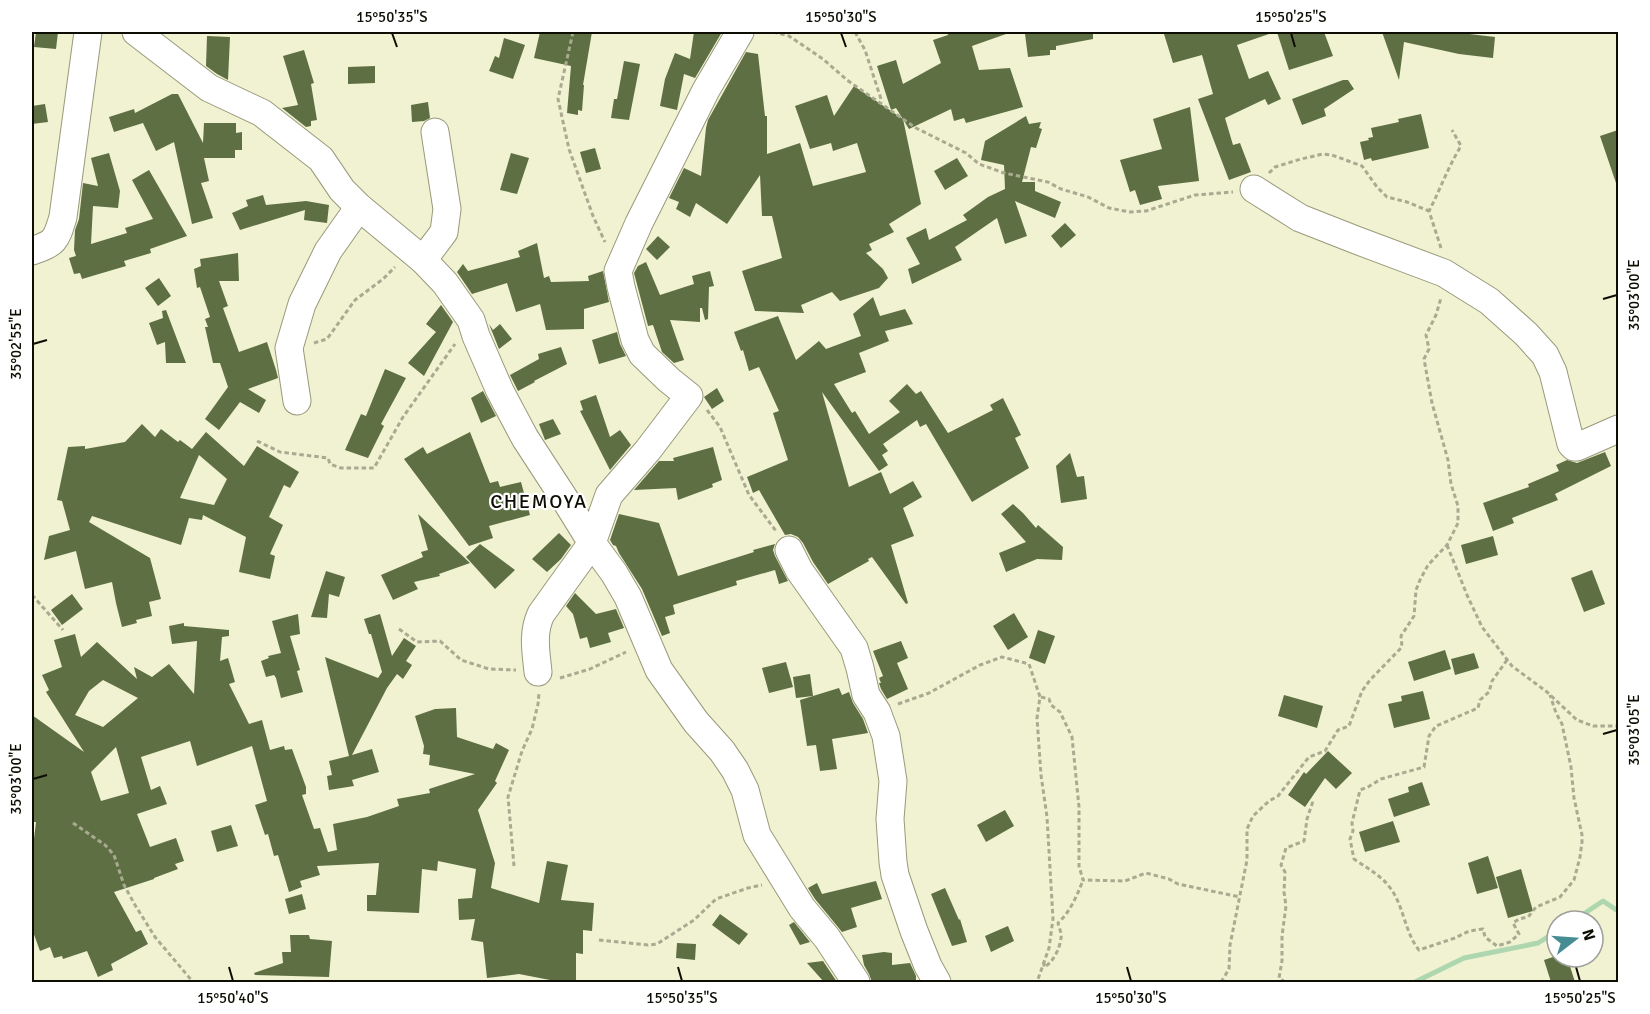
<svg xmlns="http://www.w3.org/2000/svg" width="1650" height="1014" viewBox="0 0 1650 1014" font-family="Signika,sans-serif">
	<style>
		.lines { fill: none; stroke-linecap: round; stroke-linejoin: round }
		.stream { stroke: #aed7b0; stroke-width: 5 }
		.building { fill: #5d6f43; fill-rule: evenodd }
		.minor-casing { stroke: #999a7c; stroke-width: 29 }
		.path { stroke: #a9aa91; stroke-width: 3; stroke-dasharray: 4.5 3; stroke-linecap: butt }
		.minor { stroke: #fff; stroke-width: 27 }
		.ticks { fill: none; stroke: #0d0d04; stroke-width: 2 }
		.labels { text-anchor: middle; stroke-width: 4.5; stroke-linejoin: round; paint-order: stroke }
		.quarter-label { font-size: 20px; letter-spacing: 1.5px; fill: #0d0d04; stroke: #fff }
		.neatline { fill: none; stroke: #0d0d04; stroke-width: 2 }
		.ticks-label { font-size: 15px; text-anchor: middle; fill: #0d0d04 }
	</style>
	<rect width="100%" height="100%" fill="#f1f2d1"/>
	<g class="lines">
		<!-- stream -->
		<g class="stream">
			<path d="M1573,921L1603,901L1618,911"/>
			<path d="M1415,982L1464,958L1538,943L1557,931"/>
		</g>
	</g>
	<!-- building -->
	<g class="building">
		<path d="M36,32H58L56,49L34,47Z"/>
		<path d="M540,32H592L583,85H584L582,111L578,110V115L567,113L571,66L534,58Z"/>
		<path d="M694,32H722L695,78L684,74L677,110L660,106L665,79L675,53L690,59Z"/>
		<path d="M947,32H1005L1006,34L972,46L979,70L1010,68L1023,107L966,123L964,118L954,121L951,109L909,129L896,108L891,110L877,66L896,60L903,84L941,63L933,40L948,35Z"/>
		<path d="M1040,32H1093V39L1056,46V50H1050V55L1028,57L1025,34L1040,33Z"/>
		<path d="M1174,32H1269V34L1237,45L1249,79L1268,71L1281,99L1268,105L1265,99L1225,118L1233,145L1240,143L1251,172L1229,180L1198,99L1213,94L1202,55L1173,63L1164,34Z"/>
		<path d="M1277,32H1324L1333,56L1289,70Z"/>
		<path d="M1382,32H1461V33L1495,37L1493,58L1459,54L1404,42L1399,80Z"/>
		<path d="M207,36L230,37L228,80L217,74L206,66Z"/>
		<path d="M504,38L525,45L513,79L489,71L495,56L499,58Z"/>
		<path d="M304,50L314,83L311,84L317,120L311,121V126L306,127L282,108L298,105L283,56Z"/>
		<path d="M746,52L758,54L765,116H767V154L800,143L813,186L866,172L857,143L833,151L831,143L810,149L795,106L827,95L834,116L854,86L903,119L921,204L889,224L894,232L869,244L872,250L866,253L883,269L888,278L879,288L840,301L832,292L801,305L804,313L755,311L742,271L782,258L772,216H762L760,175L727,224L696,203L690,217L676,209L679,202L669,198L684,168L701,176L706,128L708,120Z"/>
		<path d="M624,61L640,64L629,120L611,118L614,99H617Z"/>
		<path d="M375,66V83L348,84V67Z"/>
		<path d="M1343,80H1348L1354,89L1324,109L1326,116L1302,125L1292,99Z"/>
		<path d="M172,94H178L203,143L204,123H236V133L242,132V150H235V158H204L209,181L201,183L213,218L192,224L174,142L156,151L143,123L114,132L109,117L134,109L135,113Z"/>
		<path d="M428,102L430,118L424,121L412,122L411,105Z"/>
		<path d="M45,104L48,122L32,124V106Z"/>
		<path d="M1190,107L1199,181L1158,186L1162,199L1140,205L1135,190L1130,192L1120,160L1162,149L1153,119Z"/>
		<path d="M1421,114L1429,148L1372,161L1371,158L1364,160L1360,142L1369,140L1368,138L1373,137L1371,128L1399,122L1398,119Z"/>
		<path d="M1026,116L1029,124L1041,122L1039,128L1042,129L1036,148L1031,147L1022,182H1035V191L1061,202L1055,218L1015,201L1027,236L1005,244L997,218L955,247L962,260L912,284L908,269L920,264L906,238L926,228L929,240L967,220L963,215L988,197L1005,189L1004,165L981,160L985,141Z"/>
		<path d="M1618,130V183H1616L1600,136Z"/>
		<path d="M595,148L601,169L586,173L580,152Z"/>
		<path d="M109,153L120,191L118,208L93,206L91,244L127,233L125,228L153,219L132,180L149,170L187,236L150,249L151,253L124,261L126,266L82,279L80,273L74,274L69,258L76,256L74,250L75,230L79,219L83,183L98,186L91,158Z"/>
		<path d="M511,153L529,158L517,194L500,190Z"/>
		<path d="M957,158L968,176L945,190L934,171Z"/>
		<path d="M263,195L266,205L306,201L329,205L327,223L304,220L305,210L240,230L232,213L248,206L246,200Z"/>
		<path d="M1065,223L1076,235L1061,248L1051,236Z"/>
		<path d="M658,236L670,247L657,260L646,249Z"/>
		<path d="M537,243L544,278L549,276L551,282L589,281L588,276L603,271L609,302L584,309V329L546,330L540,304L516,312L507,283L472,294L457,272L463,264L468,271L520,257L518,251Z"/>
		<path d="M238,253L239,281H219L228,306L223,308L239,352L267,342L276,370L278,378L248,389L266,400L259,413L240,402L219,430L205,419L228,387L220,363H213L205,327H208L205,319L210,317L200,287L197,288L194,269L201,266L200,259Z"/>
		<path d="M646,262L660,295L694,284L692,276L710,271L714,286L709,287L708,319L705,320L702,308H700V322L670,320L684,360L674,363L662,352L653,325L648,326L634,273L638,266Z"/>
		<path d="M159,278L171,296L158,306L145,288Z"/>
		<path d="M873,297L880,316L905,309L913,324L885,331L889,341L859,353L866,372L834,384L852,413L855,411L869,434L900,412L889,401L907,384L916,394L921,391L948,433L993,410L990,405L1003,398L1021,435L1015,438L1029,468L972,502L926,424L920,427L917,420L883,444L888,451L882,455L888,465L879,471L822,392L849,487L881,472L890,494L913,481L922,497L903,508L914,536L891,545L908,603L906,604L872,557L868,559L869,561L828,584L813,562L803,543L798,537L791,534L785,535L759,490L753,493L747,477L788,460L773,413L779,411L759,367L749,371L743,350L741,351L734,332L778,316L796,360L819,341L826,349L861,336L853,314Z"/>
		<path d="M441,305L453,322L424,376L408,363L436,332L426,324Z"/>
		<path d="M166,310L186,363H166L165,342L157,345L149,323L163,318L162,311Z"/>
		<path d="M489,324L493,330L500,324L512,339L499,349Z"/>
		<path d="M617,332L620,344L626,356L599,364L592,340Z"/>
		<path d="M561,347L567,364L534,381L535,382L518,391L510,375L539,359L538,354Z"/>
		<path d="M385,369L406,378L381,424L384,426L368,458L345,450L361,414L366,416Z"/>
		<path d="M717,388L724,401L712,409L704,397Z"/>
		<path d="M483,391L496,416L481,423L471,398Z"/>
		<path d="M596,395L610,437L620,430L631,445L610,470L580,411L583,410L580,401Z"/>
		<path d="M553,419L561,434L545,440L539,424Z"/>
		<path d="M142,424L155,437L161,429L178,442L180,440L192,449L206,432L244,466L257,446L299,472L290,488L284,485L269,517L283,525L270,554L275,556L270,579L239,572L246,537L203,515L202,520L189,518L181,545L92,516L89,522L150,558L161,599L149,602L152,616L136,620L137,623L122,627L116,603L112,582L85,589L76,551L44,560L49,536L70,530L62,501L57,500L68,447L85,446V449L125,442ZM199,455L227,479L214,505L180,498Z"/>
		<path d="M470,432L490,483L498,481L500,487L521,482L530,515L489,526L493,538L469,546L404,459L423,447L427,454Z"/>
		<path d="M713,447L722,480L712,484L713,487L678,500L676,488L634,490L659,461H674L673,458Z"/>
		<path d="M1605,452L1611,466L1555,494L1558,500L1512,518L1514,523L1493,531L1483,503L1529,487L1528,484L1559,471L1556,465L1567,460L1577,463Z"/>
		<path d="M1070,453L1077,477L1084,476L1087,499L1061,503L1056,466Z"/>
		<path d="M1013,504L1023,513L1036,528L1038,525L1063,547L1062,560L1037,559L1006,572L999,553L1026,542L1001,514Z"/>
		<path d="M418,514L470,563L439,574L440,576L414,582L418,589L393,600L381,575L423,557L421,552L428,550Z"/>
		<path d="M619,514L659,523L678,576L754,552L753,550L775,544L773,550L775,556L788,581L779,584L775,570L736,581L737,585L673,605L675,614L665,617L670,633L662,636L642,589L619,553L616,546L613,545L610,540Z"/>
		<path d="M559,533L571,545L561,559L547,572L532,559Z"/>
		<path d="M1493,536L1498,555L1466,564L1461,545Z"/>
		<path d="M480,544L515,570L495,589L466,557Z"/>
		<path d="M1592,570L1605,604L1584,612L1571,578Z"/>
		<path d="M326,571L345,577L339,597L329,594L327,618L311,617Z"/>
		<path d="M575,593L596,614L616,609L624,628L608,633L611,642L590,648L587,637L580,639L573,614L566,606Z"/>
		<path d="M72,594L83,609L62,625L51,610Z"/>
		<path d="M1014,613L1028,637L1008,650L993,626Z"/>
		<path d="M298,614L300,634L290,636L300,670L297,671L303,692L281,698L276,678L274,675L266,677L261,661L269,658L268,656L281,653L272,621Z"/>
		<path d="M380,614L392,656L404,638L416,646L406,661L412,665L403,679L397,674L387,688L352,755L372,749L379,772L352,780L354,786L329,790L327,776L332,775L329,761L349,756L325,657L378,678L382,672L371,634H369L364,619Z"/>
		<path d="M184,623V626L229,630V636L222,637L220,661L228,658L235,682L229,684L249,724L262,720L270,750L284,746L285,750L292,749L306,787V794L302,795L314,829L320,828L328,852L337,850L333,824L367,817L399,806L397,799L430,793L429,789L475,774L429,765L430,755L423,754L424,746L415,716L435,709L456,708L457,737L493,749L496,743L509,750L495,781L497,783L478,810L495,863L491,888L539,903L547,861L568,865L561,900L594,903L592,931L583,930V954L576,953V982H555V981L519,974L487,978L483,942L471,940L475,919L459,920L458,899L472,898L476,869L438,861L437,871L422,869L419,913L367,911V895H376L379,863L317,866L320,875L300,881L302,887L289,892L278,855L274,856L268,834L265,835L255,805L267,801L252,746L197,766L190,741L141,757L151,790L160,786L167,804L137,814L150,847L176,838L184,861L175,864L178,869L154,878V879L114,892L136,932L141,930L148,944L111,964L113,970L98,977L87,951L63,959L62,956L54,958L50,947L40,951L32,929V855L36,822H32V715L84,752L46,692L49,690L42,675L62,667L54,640L75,634L81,657L97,642L137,679L134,667L152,677L169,664L194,694L197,641L172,644L169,626ZM103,680L138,698L103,727L75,715L89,691ZM116,747L129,793L101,801L91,772Z"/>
		<path d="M1038,630L1055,636L1045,664L1029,658Z"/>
		<path d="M901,641L908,658L897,663L908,689L887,699L881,689L879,683H881L879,678L883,676L873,651Z"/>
		<path d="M1445,650L1451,669L1414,681L1408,662Z"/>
		<path d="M1474,653L1479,668L1455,675L1451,659Z"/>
		<path d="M786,662L793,687L769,693L762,668Z"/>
		<path d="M810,674L813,696L796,698L793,677Z"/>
		<path d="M839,688L842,695L849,692L853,703L863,719L868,733L832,739L837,769L820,771L816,745L807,746L800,700Z"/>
		<path d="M1423,691L1430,719L1394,728L1388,704L1402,701L1401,696Z"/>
		<path d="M1284,695L1323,706L1317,728L1278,716Z"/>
		<path d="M1328,751L1352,773L1336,789L1325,778L1305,807L1288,795L1304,772L1306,774Z"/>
		<path d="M1422,782L1430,805L1394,817L1388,799L1409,792L1408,787Z"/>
		<path d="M1005,810L1014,826L986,842L977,825Z"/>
		<path d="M1393,821L1400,842L1365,852L1359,832Z"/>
		<path d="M231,825L238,846L217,852L211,831Z"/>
		<path d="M1488,856L1498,888L1477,894L1468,863Z"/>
		<path d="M1521,869L1533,911L1508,918L1496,877Z"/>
		<path d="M876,881L882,899L851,908L857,927L842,932L815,899L808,888L817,883L822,894Z"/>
		<path d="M945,888L959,920L960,919L967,942L952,946L931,894Z"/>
		<path d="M302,894L306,909L289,914L285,899Z"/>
		<path d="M720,914L748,934L739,945L712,925Z"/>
		<path d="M794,922L810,942L800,945L789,925Z"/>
		<path d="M1008,926L1014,941L991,952L985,936Z"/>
		<path d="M290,935H309L310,939L332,941L329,977L255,975L254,973L283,963L282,952H291Z"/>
		<path d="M677,943L696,944L695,960L676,958Z"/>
		<path d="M884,952L892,953V965L910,963L916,976V982H872L869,974L864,965L862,955Z"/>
		<path d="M1553,957H1567L1575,982H1551L1544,960Z"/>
		<path d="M823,961L837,982H824L807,963Z"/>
	</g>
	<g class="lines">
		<defs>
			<g id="minor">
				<path d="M136,32L209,88L262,113L321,159L342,190L359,207L423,260L445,283L471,320L476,336L500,391L525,438L566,501L592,543L614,573L628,597L659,670L696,722L722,751L735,770L745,790L757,835L802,908L827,938L856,982"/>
				<path d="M1254,189L1300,218L1356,240L1444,273L1489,301L1526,334L1545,355L1553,372L1571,444L1574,447H1577L1618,429"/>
				<path d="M32,251C55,243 56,241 63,217L88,32"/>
				<path d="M423,260L444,232L447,209L435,132"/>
				<path d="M297,401L289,348L302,304L328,251L359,207"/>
				<path d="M789,550L799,570L854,648L860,668L866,695L877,712L886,736L893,781L890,819L893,862L895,875L914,931L928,966L937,982"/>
				<path d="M538,672C536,652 532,633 541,614L592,543L609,495L648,450L689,396L669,380L642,354L635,340L621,287L618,271L639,223L706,90L740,32"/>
			</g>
		</defs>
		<!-- minor casing -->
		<use href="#minor" class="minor-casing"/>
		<!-- path -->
		<g class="path">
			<path d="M573,32L558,99L569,149L593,216L605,242"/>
			<path d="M773,32L789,36L823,59L847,80L916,128L966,153L979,164L1004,173L1048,182L1061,189L1088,197L1109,208L1130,212L1146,211L1195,195L1233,192"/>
			<path d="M855,32L865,50L882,102"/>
			<path d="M1269,173L1275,167L1301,159L1323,154L1332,155L1362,166L1377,187L1387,197L1407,202L1429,211"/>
			<path d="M1441,248L1429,211C1440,190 1448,167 1461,146L1452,130"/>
			<path d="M314,343L327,339L355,300L383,279L395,267"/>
			<path d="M707,410L720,427L749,495L776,531"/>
			<path d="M257,441L280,452L328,458L330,464L341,468H374L403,417L455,344"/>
			<path d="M32,510V509"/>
			<path d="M1447,545L1467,595L1482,627L1512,666L1547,692L1577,720L1593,726H1618"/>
			<path d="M32,595L63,630"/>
			<path d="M399,629L417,642L440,641L461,660L489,669L516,670"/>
			<path d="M1507,660L1492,681L1489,692L1480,700L1478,708L1436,726L1429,736L1424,767L1381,779L1368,787L1360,790L1352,823L1353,831L1350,839L1354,859C1368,869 1381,875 1391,889C1404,907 1405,933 1419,950L1455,938L1469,931L1483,929L1485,937L1497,946L1510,942L1519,934L1513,923L1519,919L1528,917L1536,907L1560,897L1574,880L1580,857L1582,842V835L1574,798L1571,767L1562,724L1556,713L1550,695"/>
			<path d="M560,678L590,669L626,652"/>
			<path d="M1041,697L1049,699L1051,705L1060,712L1072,737L1079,807V866L1083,880L1125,881L1146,873L1169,879L1178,884L1240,897"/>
			<path d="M898,704L929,693L980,665L1002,657L1029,664L1040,697L1037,718L1041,775L1047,817L1053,919L1049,948L1037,982"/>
			<path d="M73,823L105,845L114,855L124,885L135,905L155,937L193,982"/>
			<path d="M514,866L508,797L522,751L532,729L538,704L539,693"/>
			<path d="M599,940L648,945L657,944L694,920L716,899L748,888L762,885"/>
			<path d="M1044,962V967C1053,963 1060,948 1061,938C1062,933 1059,928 1058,923C1070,912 1077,896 1083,880"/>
			<path d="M1221,982L1229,969L1230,945L1247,860V829L1253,816L1269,801L1278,796L1309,757L1325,751L1338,730L1349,726L1362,691L1370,680L1402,647L1401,636L1414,616L1416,590L1420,580L1428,565L1447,545L1458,523V506L1451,484L1448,460L1432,403L1424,359L1429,349L1426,335L1436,315L1441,298"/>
			<path d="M1285,982L1279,978L1282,961V936L1286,906L1284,892L1285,872L1281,865L1286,848L1304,841L1307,819L1313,801"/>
		</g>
		<!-- minor -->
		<use href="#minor" class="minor"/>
	</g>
	<!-- ticks -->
	<path class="ticks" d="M392,33L397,47M841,33L846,47M1291,33L1295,47M1603,299L1617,295M33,344L47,340M1603,734L1617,730M33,779L47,775M229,967L233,981M678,967L682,981M1127,967L1131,981M1576,967L1580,981"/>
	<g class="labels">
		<!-- quarter labels -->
		<g class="quarter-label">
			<text x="539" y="508">CHEMOYA</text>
		</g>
	</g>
	<!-- border -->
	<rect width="1650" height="1014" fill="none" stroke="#ffffff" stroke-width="66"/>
	<!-- north arrow -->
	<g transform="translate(1575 939) rotate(73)"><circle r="28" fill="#ffffff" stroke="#9e9e9b" stroke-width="1.5"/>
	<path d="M0-4.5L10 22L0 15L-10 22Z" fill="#458c93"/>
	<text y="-9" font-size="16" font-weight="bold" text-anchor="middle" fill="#0d0d04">N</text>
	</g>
	<rect x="33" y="33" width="1584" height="948" class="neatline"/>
	<g class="ticks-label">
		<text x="392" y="22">15°50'35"S</text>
		<text x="841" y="22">15°50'30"S</text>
		<text x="1291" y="22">15°50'25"S</text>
		<text transform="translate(1634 295) rotate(-90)" y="5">35°03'00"E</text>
		<text transform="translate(16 344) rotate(-90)" y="5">35°02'55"E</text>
		<text transform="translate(1634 730) rotate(-90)" y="5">35°03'05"E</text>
		<text transform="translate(16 779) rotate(-90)" y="5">35°03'00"E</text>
		<text x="233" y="1003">15°50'40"S</text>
		<text x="682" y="1003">15°50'35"S</text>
		<text x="1131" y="1003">15°50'30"S</text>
		<text x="1580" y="1003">15°50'25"S</text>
	</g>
</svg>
